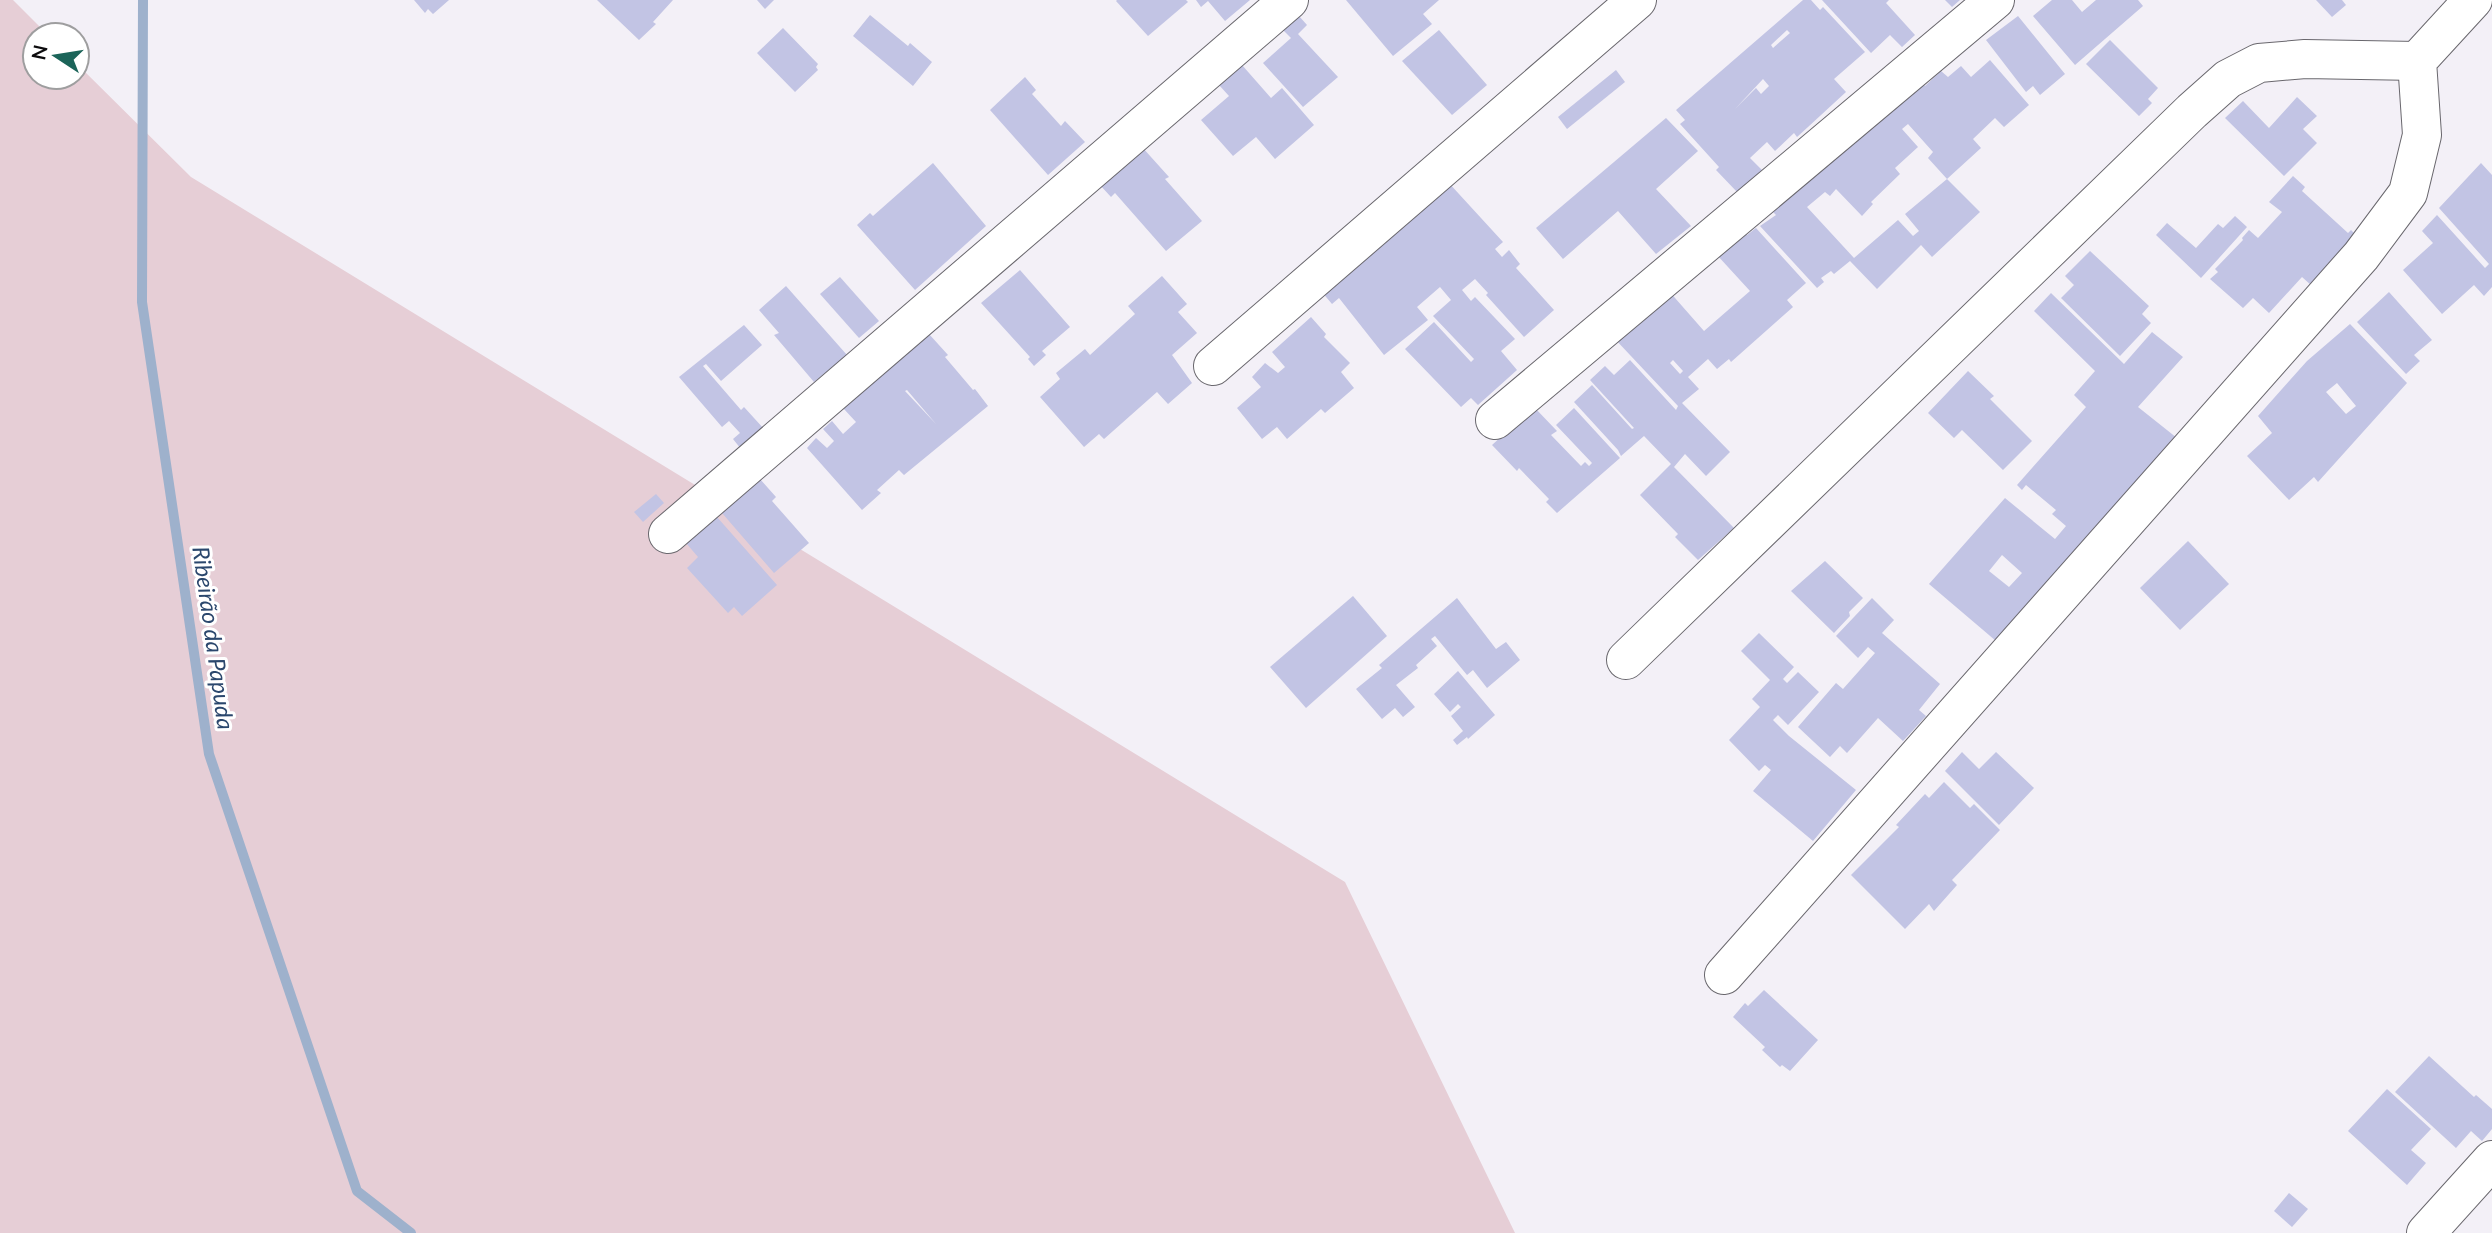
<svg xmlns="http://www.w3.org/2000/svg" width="2492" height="1233" viewBox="0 0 2492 1233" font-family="Lato,sans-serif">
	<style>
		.green { fill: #e6ced6 }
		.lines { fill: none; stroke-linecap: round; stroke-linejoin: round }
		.stream { stroke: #9eb1cc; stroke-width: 10 }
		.building { fill: #c2c4e4; fill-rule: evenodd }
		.street-casing { stroke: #69676d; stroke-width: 40 }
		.street { stroke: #fff; stroke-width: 38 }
		.labels { text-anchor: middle; stroke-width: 6; stroke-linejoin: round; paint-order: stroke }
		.water-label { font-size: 23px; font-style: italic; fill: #2b476d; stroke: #fff }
	</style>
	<rect width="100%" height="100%" fill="#f3f0f7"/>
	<!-- green -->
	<path class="green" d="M0,0H13L48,35H35V77H77V64L191,177L1345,882L1515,1233H0Z"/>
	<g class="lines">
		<!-- stream -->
		<path class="stream" d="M143,0L142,302L209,754L357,1191L411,1233"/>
	</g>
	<!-- building -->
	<g class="building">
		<path d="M414,0H449L433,14L428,9L425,13Z"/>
		<path d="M597,0H673L653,22L656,24L639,40Z"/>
		<path d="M757,0H774L765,9Z"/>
		<path d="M1117,0H1186L1188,2L1148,36L1116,1Z"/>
		<path d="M1196,0H1250L1225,21L1208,1L1201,7Z"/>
		<path d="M1346,0H1439L1423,14L1432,24L1393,56Z"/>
		<path d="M1803,0H1811L1820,10L1823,7L1865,52L1834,79L1846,92L1808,127L1797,137L1794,133L1775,151L1767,142L1750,158L1762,170L1738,193L1716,170L1719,167L1680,124L1685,120L1676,110ZM1787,30L1790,33L1773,48L1771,45ZM1763,79L1769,86L1761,94L1756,88L1735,109Z"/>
		<path d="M1822,0H1889L1886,3L1915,35L1902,47L1890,35L1871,53Z"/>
		<path d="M1945,0H1960L1952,7Z"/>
		<path d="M2052,0H2072L2082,12L2096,0H2138L2143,6L2075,65L2033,16Z"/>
		<path d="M2316,0H2342L2346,5L2332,17Z"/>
		<path d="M870,15L908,46L910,43L932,62L913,86L853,36Z"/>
		<path d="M1299,16L1307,25L1298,34L1338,77L1303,107L1263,63L1291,38L1283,30Z"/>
		<path d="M2018,16L2065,74L2040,95L2033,86L2026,92L1986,40Z"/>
		<path d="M783,28L818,64L816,67L818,70L795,92L757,53Z"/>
		<path d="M1439,30L1487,85L1452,115L1402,61Z"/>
		<path d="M2110,40L2158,88L2148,99L2152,103L2139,116L2086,64Z"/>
		<path d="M1990,60L2029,105L2004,127L1995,118L1973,139L1981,148L1947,179L1928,158L1933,152L1908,124L1902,129L1918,147L1895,168L1900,174L1871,202L1873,204L1862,216L1836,189L1830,196L1825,192L1807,207L1854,258L1898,220L1913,236L1919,231L1905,214L1947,179L1980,212L1932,257L1921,245L1877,289L1850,261L1834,274L1831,271L1821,278L1824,282L1817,288L1760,226L1776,215L1768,207L1920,79L1925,86L1941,71L1948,77L1961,66L1971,77Z"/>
		<path d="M1242,65L1271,98L1282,88L1314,125L1275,159L1256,137L1233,156L1201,120L1229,96L1219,85Z"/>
		<path d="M1616,70L1625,82L1567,129L1558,117Z"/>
		<path d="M1025,77L1036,90L1032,94L1061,126L1065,121L1085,142L1048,175L990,110Z"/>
		<path d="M2297,97L2317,116L2303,129L2317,143L2284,176L2225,118L2243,101L2269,128Z"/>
		<path d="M1666,118L1698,151L1656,189L1691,226L1656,254L1618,211L1563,259L1536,228Z"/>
		<path d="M1142,147L1169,177L1165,179L1202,221L1166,251L1115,193L1111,197L1100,185Z"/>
		<path d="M933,163L986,226L915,290L857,225L870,213L873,216Z"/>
		<path d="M2481,163L2492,175V287L2484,296L2474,285L2442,314L2403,270L2433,243L2422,231L2437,215L2485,268L2489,264L2439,208Z"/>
		<path d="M2293,176L2305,187L2302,191L2348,233L2351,230L2358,237L2312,286L2302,277L2269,313L2253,298L2243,308L2210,279L2218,272L2215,269L2243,240L2242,238L2249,230L2258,238L2282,212L2269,202Z"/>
		<path d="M1448,182L1503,242L1495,249L1502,257L1509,250L1520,264L1516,268L1554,310L1524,337L1486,295L1488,293L1475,279L1462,290L1471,301L1475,297L1515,339L1501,351L1517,370L1478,405L1471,398L1461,407L1405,349L1434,322L1471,362L1474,359L1433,316L1451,300L1440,287L1417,307L1428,320L1384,355L1339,298L1332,304L1321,291L1371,247L1375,252L1380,247L1377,243Z"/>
		<path d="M2235,216L2247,227L2201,278L2156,235L2167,223L2196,248L2218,224L2223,228Z"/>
		<path d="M1756,228L1806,283L1787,300L1793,307L1731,362L1729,359L1717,369L1708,359L1688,377L1699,389L1682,403L1730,452L1706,476L1685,454L1674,467L1734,528L1698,560L1675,537L1678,534L1640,495L1671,464L1644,436L1621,456L1618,450L1574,402L1592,385L1632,429L1634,428L1590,380L1605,366L1614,375L1630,360L1676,410L1678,406L1614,338L1668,290L1704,331L1750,291L1717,255L1743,231L1747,235ZM1673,360L1683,371L1680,374L1670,363Z"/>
		<path d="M2090,251L2149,306L2142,314L2151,323L2120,356L2061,298L2074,285L2065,276Z"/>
		<path d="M1020,270L1070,327L1042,351L1046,355L1034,366L1028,359L1030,357L981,303Z"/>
		<path d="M1162,276L1187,304L1178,312L1197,333L1172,355L1192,383L1168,404L1157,392L1104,439L1099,434L1084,447L1040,397L1060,379L1056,373L1085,349L1090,355L1135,314L1128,306Z"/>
		<path d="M840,277L879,321L859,338L820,294Z"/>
		<path d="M786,286L847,355L814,382L774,335L779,333L759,310Z"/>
		<path d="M2389,292L2432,340L2414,355L2420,361L2406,374L2357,322Z"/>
		<path d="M2051,293L2124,364L2152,332L2183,357L2138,407L2177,438L1996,641L1929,584L2005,498L2055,539L2066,526L2052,514L2056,510L2026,485L2022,490L2017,485L2086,407L2074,395L2095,371L2034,311ZM2002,555L2022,573L2009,587L1989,571Z"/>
		<path d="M1311,317L1326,334L1324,337L1350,363L1341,372L1354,388L1325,413L1321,409L1287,439L1277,427L1262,439L1237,408L1261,387L1252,377L1265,363L1278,373L1285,367L1272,352Z"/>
		<path d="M2350,324L2407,383L2318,482L2314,477L2289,500L2247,456L2272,433L2258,416L2307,361ZM2337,383L2356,406L2346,414L2326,392Z"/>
		<path d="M744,325L762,345L721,381L706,364L703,366L741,410L744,407L764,429L741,449L733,439L740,433L729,421L722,427L679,377Z"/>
		<path d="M929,334L948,355L945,357L973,390L975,389L988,406L904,475L899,470L877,490L881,493L862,510L807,448L816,438L827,448L834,441L823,429L832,421L843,434L856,422L843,408ZM907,390L936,424L905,391Z"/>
		<path d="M1968,371L1994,396L1990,399L2032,441L2003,470L1962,430L1954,438L1928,413Z"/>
		<path d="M1534,407L1557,431L1551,435L1581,466L1585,462L1589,466L1592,463L1556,425L1574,408L1620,458L1557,513L1546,502L1549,499L1519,468L1517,471L1492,445Z"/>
		<path d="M760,479L776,497L772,501L809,543L774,573L722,513Z"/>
		<path d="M656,494L664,503L643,522L634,512Z"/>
		<path d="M717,517L777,585L742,616L734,607L728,613L687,568L698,557L686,543Z"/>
		<path d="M2188,541L2229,584L2180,630L2140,588Z"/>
		<path d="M1825,561L1863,598L1849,612L1850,616L1834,633L1791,591Z"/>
		<path d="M1353,596L1387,636L1306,708L1270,667Z"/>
		<path d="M1457,598L1496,649L1506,642L1520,660L1487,688L1473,670L1467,675L1435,636L1431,639L1437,646L1416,665L1418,668L1396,685L1415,707L1403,717L1395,708L1382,719L1356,689L1382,668L1379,665Z"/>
		<path d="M1872,598L1894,620L1882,633L1940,684L1919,710L1926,716L1903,741L1878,718L1847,753L1840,746L1830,757L1798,727L1836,683L1843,689L1875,653L1868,647L1858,658L1836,636Z"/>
		<path d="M1759,633L1794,667L1783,679L1787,683L1798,672L1819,692L1788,725L1778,715L1773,720L1789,736L1856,790L1813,841L1753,791L1771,770L1765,765L1759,771L1729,740L1760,707L1752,699L1770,680L1741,651Z"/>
		<path d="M1458,671L1495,715L1468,739L1467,737L1457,745L1453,740L1463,731L1451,716L1461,707L1458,704L1450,712L1434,694Z"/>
		<path d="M1962,752L1979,769L1996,752L2034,788L1999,825L1945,771Z"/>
		<path d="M1944,782L1970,808L1974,804L2000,830L1952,880L1957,885L1934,911L1929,904L1905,929L1851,875L1899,827L1896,825L1925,794L1929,798Z"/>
		<path d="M1764,990L1818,1040L1790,1071L1782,1065L1780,1067L1762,1050L1765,1047L1733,1017L1745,1003L1748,1006Z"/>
		<path d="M2429,1056L2474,1097L2476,1095L2492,1109V1129L2482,1141L2471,1131L2456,1148L2395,1092Z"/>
		<path d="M2387,1089L2431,1129L2411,1150L2426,1163L2407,1185L2348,1131Z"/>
		<path d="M2289,1193L2308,1209L2292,1227L2274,1211Z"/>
	</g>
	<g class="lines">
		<defs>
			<g id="street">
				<path d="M1213,366L1637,0"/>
				<path d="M1495,420L1995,0"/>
				<path d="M668,534L1289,0"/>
				<path d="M1626,660L2192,111L2228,79L2259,63L2305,59L2417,61"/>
				<path d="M1724,975L2361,256L2408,193L2422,135L2417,61L2473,0"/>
				<path d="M2426,1233L2492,1160"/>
			</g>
		</defs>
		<!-- street casing -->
		<use href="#street" class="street-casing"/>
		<!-- street -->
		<use href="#street" class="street"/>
	</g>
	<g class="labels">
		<!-- water labels -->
		<g class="water-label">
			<text transform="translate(213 638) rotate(82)" y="8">Ribeirão da Papuda</text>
		</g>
	</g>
	<!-- north arrow -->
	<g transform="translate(56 56) rotate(282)"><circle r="33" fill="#ffffff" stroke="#9e9e9f" stroke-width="2"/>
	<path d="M0-5L12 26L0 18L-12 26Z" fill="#1b6459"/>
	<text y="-10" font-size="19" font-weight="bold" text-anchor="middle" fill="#0d0c0e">N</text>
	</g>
</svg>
